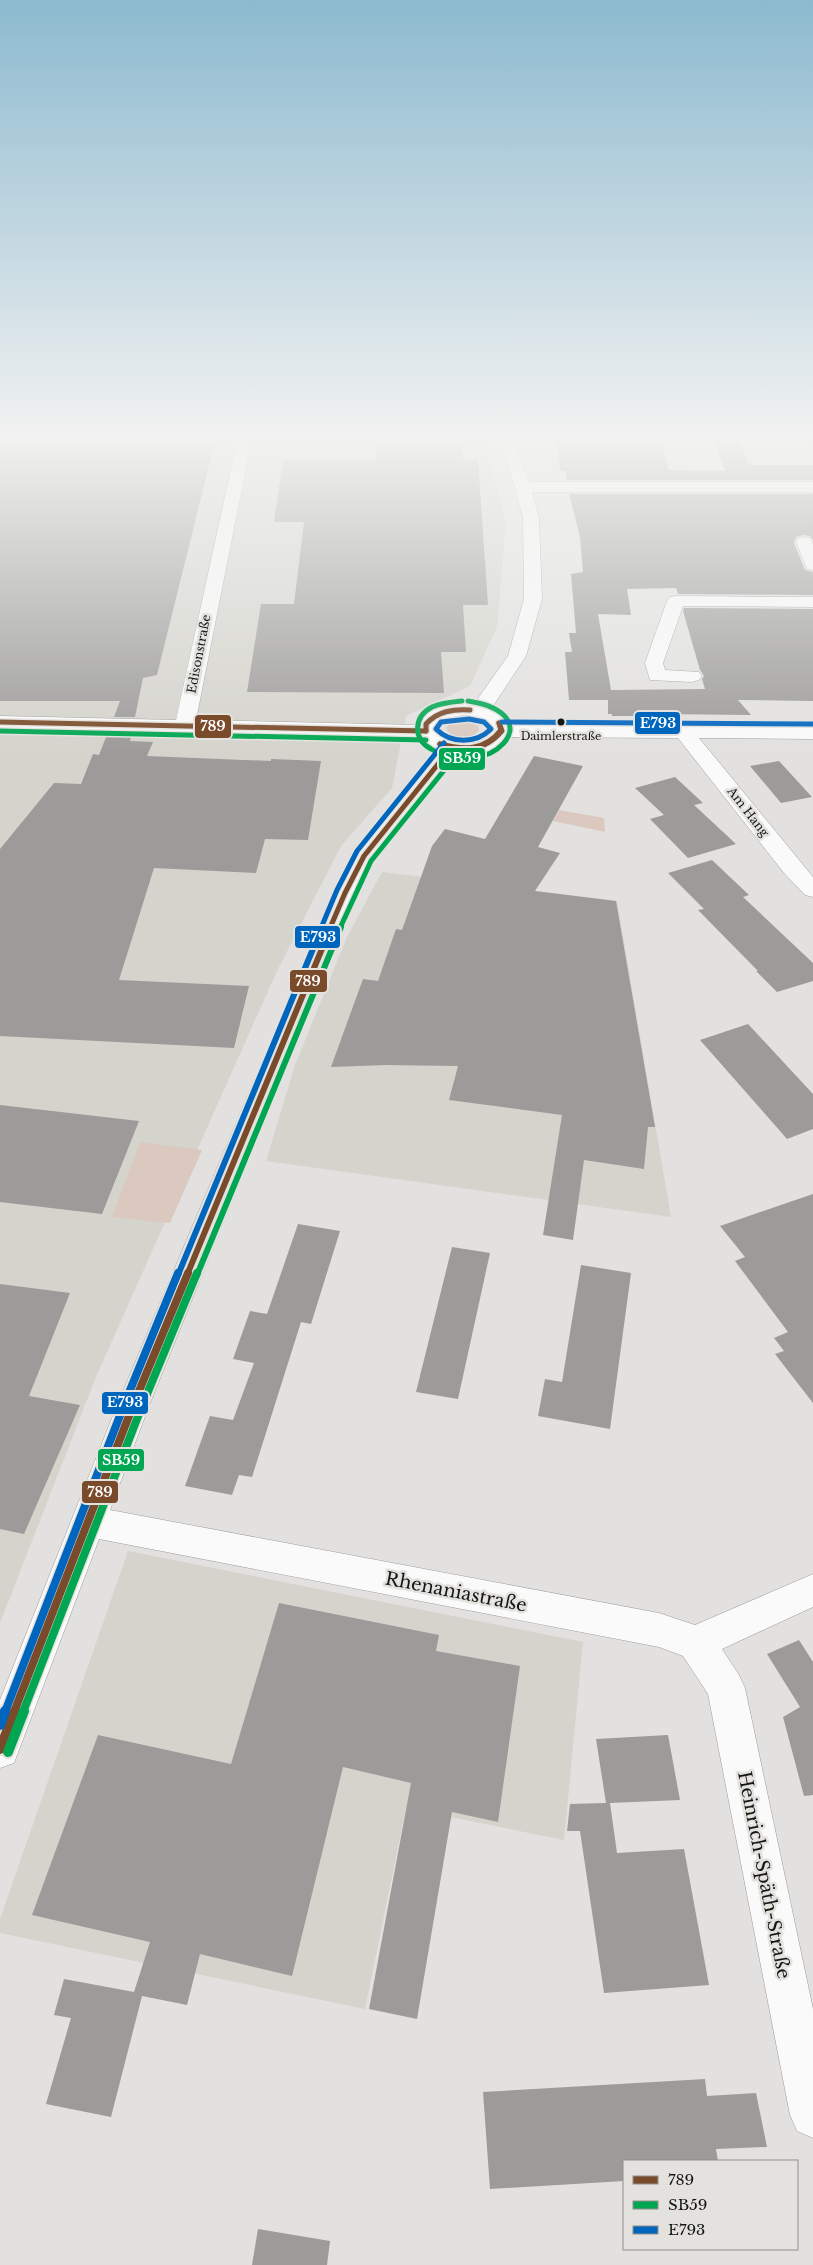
<svg xmlns="http://www.w3.org/2000/svg" width="813" height="2265" viewBox="0 0 813 2265" font-family="'Libre Baskerville',serif">
	<style>
		.built { fill: #d4d3cc }
		.green { fill: #dbc9bf }
		.building { fill: #9c9b9a }
		.lines { fill: none; stroke-linecap: round; stroke-linejoin: round }
		.minor-casing { stroke: #9b9b9a; stroke-width: 1 }
		.minor { fill: #fbfafa; fill-rule: evenodd }
		.bus-1-far3-casing { stroke: #e3e2df; stroke-width: 8 }
		.bus-1-far2-casing { stroke: #e3e2df; stroke-width: 10 }
		.bus-1-far1-casing { stroke: #e3e2df; stroke-width: 11 }
		.bus-1-casing { stroke: #e3e2df; stroke-width: 14 }
		.bus-2-far3-casing { stroke: #e3e2df; stroke-width: 8 }
		.bus-2-far2-casing { stroke: #e3e2df; stroke-width: 10 }
		.bus-2-far1-casing { stroke: #e3e2df; stroke-width: 11 }
		.bus-2-casing { stroke: #e3e2df; stroke-width: 14 }
		.bus-3-far3-casing { stroke: #e3e2df; stroke-width: 8 }
		.bus-3-far2-casing { stroke: #e3e2df; stroke-width: 10 }
		.bus-3-far1-casing { stroke: #e3e2df; stroke-width: 11 }
		.bus-3-casing { stroke: #e3e2df; stroke-width: 14 }
		.bus-1-far3 { stroke: #7a4b2a; stroke-width: 5 }
		.bus-1-far2 { stroke: #7a4b2a; stroke-width: 6 }
		.bus-1-far1 { stroke: #7a4b2a; stroke-width: 8 }
		.bus-1 { stroke: #7a4b2a; stroke-width: 10 }
		.bus-2-far3 { stroke: #00a651; stroke-width: 5 }
		.bus-2-far2 { stroke: #00a651; stroke-width: 6 }
		.bus-2-far1 { stroke: #00a651; stroke-width: 8 }
		.bus-2 { stroke: #00a651; stroke-width: 10 }
		.bus-3-far3 { stroke: #0065bd; stroke-width: 5 }
		.bus-3-far2 { stroke: #0065bd; stroke-width: 6 }
		.bus-3-far1 { stroke: #0065bd; stroke-width: 8 }
		.bus-3 { stroke: #0065bd; stroke-width: 10 }
		.bus-dot { fill: #161614; stroke: #e3e2df; stroke-width: 2 }
		.labels { text-anchor: middle; stroke-width: 5; stroke-linejoin: round; paint-order: stroke }
		.far-bus-label { font-size: 11px; fill: #161614; stroke: #e3e2df }
		.far-street-label { font-size: 12px; fill: #161614; stroke: #e3e2df }
		.near-street-label { font-size: 18px; fill: #161614; stroke: #e3e2df }
		.line-badge { stroke: #e3e2df; stroke-width: 2 }
		.badge-label { font-size: 14px; text-anchor: middle; font-weight: bold; fill: #fff }
	</style>
	<rect width="100%" height="100%" fill="#e2e1e0"/>
	<!-- built -->
	<g class="built">
		<path d="M0,437H483L506,522L497,627L470,686L406,716L392,788L341,846L277,971L96,1377L0,1623Z"/>
		<path d="M382,872L617,901L671,1217L266,1161L295,1065L347,937Z"/>
		<path d="M128,1551L583,1642L564,1840L406,1808L365,2009L0,1933V1919Z"/>
	</g>
	<!-- green -->
	<g class="green">
		<path d="M468,721L478,726L479,730C472,740 451,740 446,728C451,720 459,720 468,721Z"/>
		<path d="M559,810L604,818L605,832L553,821Z"/>
		<path d="M140,1142L202,1150L170,1223L112,1217Z"/>
	</g>
	<!-- building -->
	<g class="building">
		<path d="M0,437H216L157,675L143,678L135,717H114L120,701H0Z"/>
		<path d="M376,437H462L463,460H478L488,605H463L466,652H441L444,693L247,692L261,604H294L304,522H274L283,460H376Z"/>
		<path d="M556,437H614L615,442H662L669,470L725,471L713,437H739L749,465H813V480H567L565,471H560Z"/>
		<path d="M569,494H813V540L810,536L804,535L796,537L794,543L805,570L813,572V595L678,594L676,588L627,589L631,615L598,614L611,690L705,689L702,679L704,676L700,670L683,611L684,608L813,609V701L738,700L751,715L658,714V716H612V714H608V700H569L565,652H572L569,633H576L571,574L583,572L580,537Z"/>
		<path d="M108,732L132,733L130,741L153,742L147,756L271,761V759L321,761L308,840L265,839L256,873L154,868L119,980L249,986L234,1048L0,1036V849L54,783L81,784L93,754L99,755Z"/>
		<path d="M534,756L583,766L538,847L560,853L535,891L616,901L655,1127H648L644,1169L584,1160L573,1240L543,1235L562,1115L449,1100L458,1066L386,1065L331,1067L363,979L378,981L396,929L402,930L432,846L445,829L485,839Z"/>
		<path d="M779,761L812,797L781,803L750,766Z"/>
		<path d="M675,777L703,803L694,805L736,844L688,858L650,819L664,815L635,788Z"/>
		<path d="M712,860L749,895L743,897L813,963V981L777,992L756,971H758L698,910L704,909L668,873Z"/>
		<path d="M748,1024L813,1094V1129L787,1139L700,1040Z"/>
		<path d="M0,1105L139,1121L102,1214L0,1202Z"/>
		<path d="M813,1194V1403L775,1354L784,1351L774,1338L788,1332L735,1261L745,1257L720,1226Z"/>
		<path d="M298,1224L340,1231L311,1324L301,1322L252,1477L239,1475L232,1495L185,1486L210,1416L233,1420L254,1363L233,1359L250,1311L267,1314Z"/>
		<path d="M452,1247L490,1253L458,1399L416,1392Z"/>
		<path d="M581,1265L631,1273L610,1429L538,1416L545,1379L562,1382Z"/>
		<path d="M0,1284L70,1293L29,1396L80,1405L24,1534L0,1529Z"/>
		<path d="M279,1603L439,1635L436,1651L520,1666L498,1822L452,1812L417,2019L369,2009L411,1783L343,1767L292,1976L200,1954L187,2005L142,1996L111,2117L46,2104L71,2018L54,2015L64,1979L134,1992L150,1942L32,1915L98,1735L231,1764Z"/>
		<path d="M799,1640L813,1662V1795L804,1796L783,1717L800,1707L767,1654Z"/>
		<path d="M668,1735L680,1800L610,1803L617,1853L684,1849L709,1985L604,1993L580,1831H567L570,1804L606,1803L596,1739Z"/>
		<path d="M705,2079L707,2096L756,2093L767,2147L716,2149L718,2161H624V2181L490,2189L483,2092Z"/>
		<path d="M258,2229L330,2241L327,2265H252Z"/>
	</g>
	<g class="lines">
		<defs>
			<g id="minor">
				<path d="M238,437H252L196,720L417,725C427,706 455,701 474,704L508,656L524,599L523,518L515,487L496,437H510L529,482H813V492H532L539,518L542,599L526,656L491,709L504,715L510,725L813,727V739L699,738L813,877V897L805,895L784,873L678,738L508,737C497,754 475,756 456,755L374,858L357,893L150,1403L110,1510L659,1613L695,1625L813,1574V1607L722,1649L739,1675L745,1688L813,2009V2138L797,2131L790,2115L708,1694L683,1656L659,1647L99,1539L14,1763L0,1768V1700L118,1403L333,893L356,851L438,750L428,745L419,737L0,728V716L176,720ZM466,715L488,723L492,731C480,749 453,745 438,733L437,725C446,718 455,716 466,715Z"/>
				<path d="M804,537L810,538L813,544V570L807,569L796,542L798,538Z"/>
				<path d="M676,596L813,597V607L683,606L663,663L665,670L699,672L702,676L699,680L692,682L650,680L645,663L667,601L670,597Z"/>
			</g>
		</defs>
		<!-- minor casing -->
		<use href="#minor" class="minor-casing"/>
		<!-- minor -->
		<use href="#minor" class="minor"/>
		<defs>
			<g id="bus-1-far3">
				<path d="M0,722L426,731"/>
				<path d="M426,731V724C438,711 453,709 470,710"/>
				<path d="M440,744C463,750 485,751 501,730L499,723"/>
				<path d="M440,744C464,753 485,751 502,731L499,723"/>
				<path d="M330,928L345,893L364,856L451,748"/>
			</g>
			<path id="bus-1-far2" d="M187,1275L331,927"/>
			<path id="bus-1-far1" d="M14,1712L134,1403L188,1273"/>
			<path id="bus-1" d="M0,1749L15,1711"/>
			<g id="bus-2-far3">
				<path d="M462,701C452,702 441,703 432,707C413,717 413,739 431,749C487,784 556,715 468,701"/>
				<path d="M0,731L426,740"/>
				<path d="M340,928L371,861L458,753"/>
			</g>
			<path id="bus-2-far2" d="M197,1275L341,927"/>
			<path id="bus-2-far1" d="M23,1712L142,1406L197,1273"/>
			<path id="bus-2" d="M8,1752L24,1711"/>
			<g id="bus-3-far3">
				<path d="M469,719L484,722L491,729C476,744 451,744 436,729L441,722Z"/>
				<path d="M502,722L813,724"/>
				<path d="M321,928L337,890L357,851L444,743"/>
			</g>
			<path id="bus-3-far2" d="M178,1275L322,927"/>
			<path id="bus-3-far1" d="M5,1712L126,1400L178,1273"/>
			<path id="bus-3" d="M0,1725L5,1711"/>
		</defs>
		<!-- bus-1-far3 casing -->
		<use href="#bus-1-far3" class="bus-1-far3-casing"/>
		<!-- bus-1-far2 casing -->
		<use href="#bus-1-far2" class="bus-1-far2-casing"/>
		<!-- bus-1-far1 casing -->
		<use href="#bus-1-far1" class="bus-1-far1-casing"/>
		<!-- bus-1 casing -->
		<use href="#bus-1" class="bus-1-casing"/>
		<!-- bus-2-far3 casing -->
		<use href="#bus-2-far3" class="bus-2-far3-casing"/>
		<!-- bus-2-far2 casing -->
		<use href="#bus-2-far2" class="bus-2-far2-casing"/>
		<!-- bus-2-far1 casing -->
		<use href="#bus-2-far1" class="bus-2-far1-casing"/>
		<!-- bus-2 casing -->
		<use href="#bus-2" class="bus-2-casing"/>
		<!-- bus-3-far3 casing -->
		<use href="#bus-3-far3" class="bus-3-far3-casing"/>
		<!-- bus-3-far2 casing -->
		<use href="#bus-3-far2" class="bus-3-far2-casing"/>
		<!-- bus-3-far1 casing -->
		<use href="#bus-3-far1" class="bus-3-far1-casing"/>
		<!-- bus-3 casing -->
		<use href="#bus-3" class="bus-3-casing"/>
		<!-- bus-1-far3 -->
		<use href="#bus-1-far3" class="bus-1-far3"/>
		<!-- bus-1-far2 -->
		<use href="#bus-1-far2" class="bus-1-far2"/>
		<!-- bus-1-far1 -->
		<use href="#bus-1-far1" class="bus-1-far1"/>
		<!-- bus-1 -->
		<use href="#bus-1" class="bus-1"/>
		<!-- bus-2-far3 -->
		<use href="#bus-2-far3" class="bus-2-far3"/>
		<!-- bus-2-far2 -->
		<use href="#bus-2-far2" class="bus-2-far2"/>
		<!-- bus-2-far1 -->
		<use href="#bus-2-far1" class="bus-2-far1"/>
		<!-- bus-2 -->
		<use href="#bus-2" class="bus-2"/>
		<!-- bus-3-far3 -->
		<use href="#bus-3-far3" class="bus-3-far3"/>
		<!-- bus-3-far2 -->
		<use href="#bus-3-far2" class="bus-3-far2"/>
		<!-- bus-3-far1 -->
		<use href="#bus-3-far1" class="bus-3-far1"/>
		<!-- bus-3 -->
		<use href="#bus-3" class="bus-3"/>
	</g>
	<!-- sky -->
	<linearGradient id="sky" x2="0" y2="1"><stop stop-color="#8cbacf"/><stop offset="0.58" stop-color="#f2f2f1"/><stop offset="1" stop-color="#f2f2f1" stop-opacity="0"/></linearGradient>
	<rect width="813" height="754" fill="url(#sky)"/>
	<!-- markers -->
	<circle class="bus-dot" cx="561" cy="722" r="4.5"/>
	<g class="labels">
		<!-- far-bus labels -->
		<g class="far-bus-label">
			<text x="561" y="740">Daimlerstraße</text>
		</g>
		<!-- far-street labels -->
		<g class="far-street-label">
			<text transform="translate(199 654) rotate(-79)" y="4">Edisonstraße</text>
			<text transform="translate(748 812) rotate(52)" y="4">Am Hang</text>
		</g>
		<!-- near-street labels -->
		<g class="near-street-label">
			<text transform="translate(456 1592) rotate(11)" y="6">Rhenaniastraße</text>
			<text transform="translate(764 1875) rotate(79)" y="6">Heinrich-Späth-Straße</text>
		</g>
	</g>
	<g class="line-badge">
		<rect x="634" y="711" width="47" height="24" rx="5" fill="#0065bd"/>
		<rect x="194" y="714" width="38" height="25" rx="5" fill="#7a4b2a"/>
		<rect x="438" y="747" width="48" height="24" rx="5" fill="#00a651"/>
		<rect x="294" y="925" width="47" height="24" rx="5" fill="#0065bd"/>
		<rect x="289" y="969" width="39" height="24" rx="5" fill="#7a4b2a"/>
		<rect x="101" y="1391" width="48" height="24" rx="5" fill="#0065bd"/>
		<rect x="97" y="1448" width="48" height="24" rx="5" fill="#00a651"/>
		<rect x="81" y="1480" width="38" height="24" rx="5" fill="#7a4b2a"/>
	</g>
	<g class="badge-label">
		<text x="658" y="728">E793</text>
		<text x="213" y="731">789</text>
		<text x="462" y="763">SB59</text>
		<text x="318" y="942">E793</text>
		<text x="308" y="986">789</text>
		<text x="125" y="1407">E793</text>
		<text x="121" y="1465">SB59</text>
		<text x="100" y="1497">789</text>
	</g>
	<!-- legend -->
	<rect x="623" y="2160" width="175" height="90" fill="#e3e2df" stroke="#91908e"/>
	<rect x="633" y="2176" width="25" height="8" fill="#7a4b2a" stroke="#91908e"/>
	<text x="668" y="2185" font-size="15" fill="#161614">789</text>
	<rect x="633" y="2201" width="25" height="8" fill="#00a651" stroke="#91908e"/>
	<text x="668" y="2210" font-size="15" fill="#161614">SB59</text>
	<rect x="633" y="2226" width="25" height="8" fill="#0065bd" stroke="#91908e"/>
	<text x="668" y="2235" font-size="15" fill="#161614">E793</text>
</svg>
